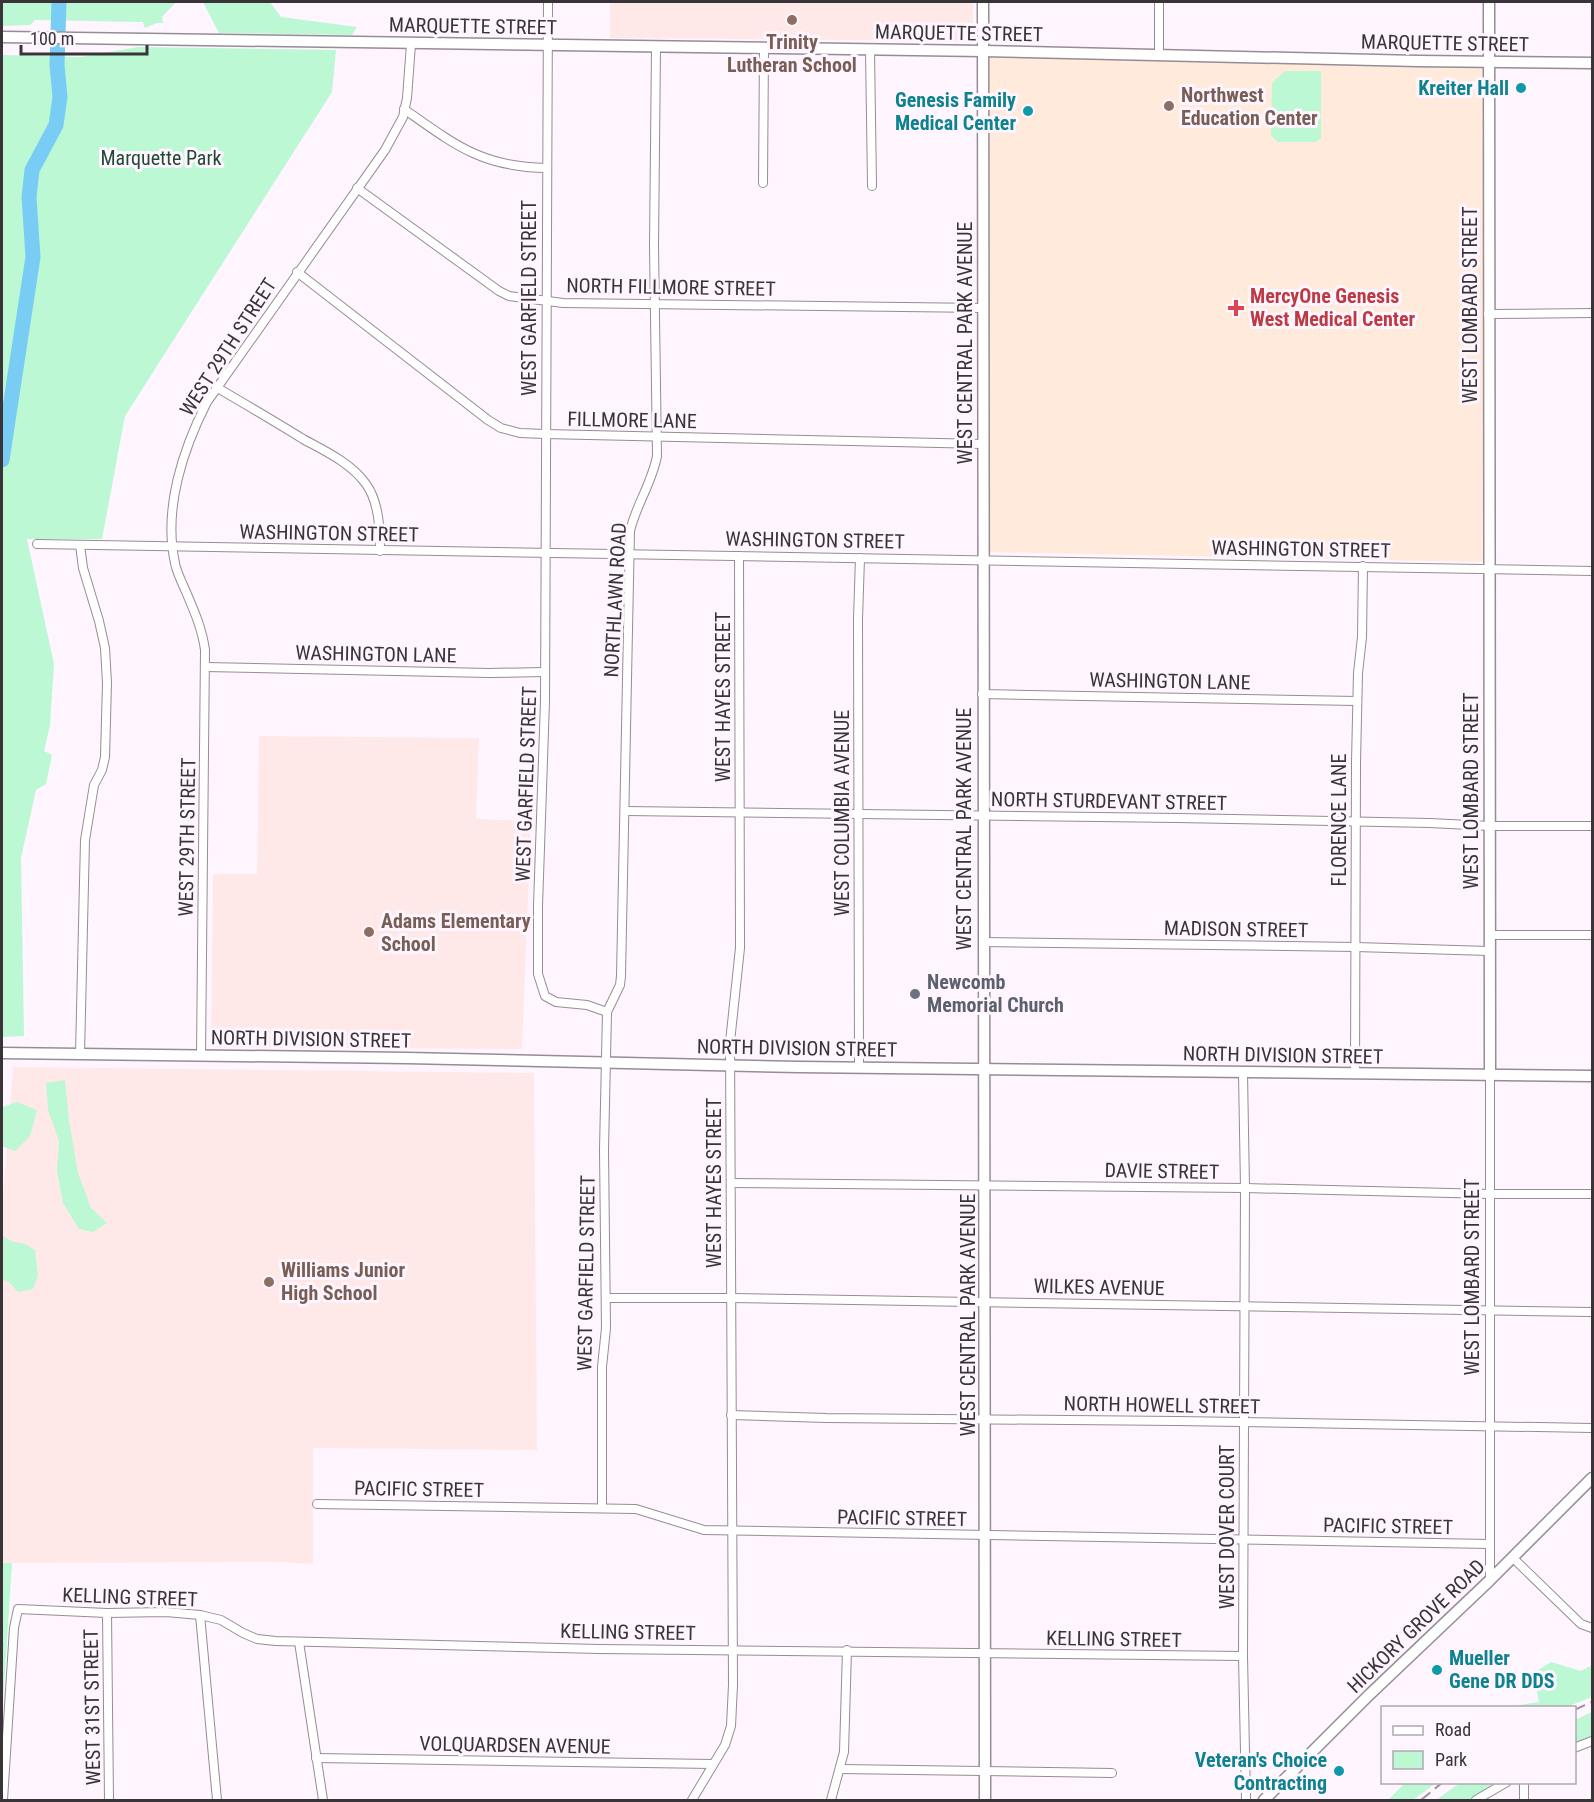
<svg xmlns="http://www.w3.org/2000/svg" width="1594" height="1802" viewBox="0 0 1594 1802" font-family="'Roboto Condensed',sans-serif">
	<style>
		.education { fill: #ffe9e8 }
		.medical { fill: #ffeadb }
		.green { fill: #bdf8d4 }
		.lines { fill: none; stroke-linecap: round; stroke-linejoin: round }
		.river { stroke: #79cdf5; stroke-width: 15 }
		.minor-casing { stroke: #968c96; stroke-width: 10 }
		.tertiary-casing { stroke: #968c96; stroke-width: 13 }
		.secondary-casing { stroke: #968c96; stroke-width: 13 }
		.minor { stroke: #fff; stroke-width: 8 }
		.tertiary { stroke: #fff; stroke-width: 10 }
		.secondary { stroke: #fff; stroke-width: 10 }
		.rail { stroke: #99939a; stroke-width: 2; stroke-dasharray: 12 6; stroke-linecap: butt }
		.education-dot { fill: #8d6e63; stroke: #fef5ff; stroke-width: 2 }
		.culture-dot { fill: #0f9aa8; stroke: #fef5ff; stroke-width: 2 }
		.health-dot { fill: #e0444e; stroke: #fef5ff; stroke-width: 2 }
		.worship-dot { fill: #6b7280; stroke: #fef5ff; stroke-width: 2 }
		.labels { text-anchor: middle; stroke-width: 6; stroke-linejoin: round; paint-order: stroke }
		.street-label { font-size: 20px; fill: #383438; stroke: #fef5ff }
		.education-label { font-size: 20px; font-weight: bold; fill: #785e54; stroke: #fef5ff; text-anchor: start }
		.culture-label { font-size: 20px; font-weight: bold; fill: #0d838f; stroke: #fef5ff; text-anchor: end }
		.park-label { font-size: 20px; fill: #214a34; stroke: #fef5ff }
		.health-label { font-size: 20px; font-weight: bold; fill: #be3a42; stroke: #fef5ff; text-anchor: start }
		.worship-label { font-size: 20px; font-weight: bold; fill: #5b616d; stroke: #fef5ff; text-anchor: start }
	</style>
	<rect width="100%" height="100%" fill="#fef5ff"/>
	<!-- education -->
	<g class="education">
		<path d="M610,2H973V41L610,38Z"/>
		<path d="M259,736L479,738L476,819L531,821L522,1049L211,1047L213,874H257Z"/>
		<path d="M13,1067L534,1073L537,1450L313,1448V1564L278,1562L2,1563V1211Z"/>
	</g>
	<!-- medical -->
	<path class="medical" d="M987,57L1484,65L1483,562L988,552Z"/>
	<!-- green -->
	<g class="green">
		<path d="M2,2H176L162,17L163,23H157L145,28L143,22L35,20L30,25L2,26Z"/>
		<path d="M203,2H270L281,17L357,27L352,35L219,33Z"/>
		<path d="M138,47L336,50L332,92L125,416L102,539H27L54,664L50,725L44,751L52,755L46,784L36,790L21,858L24,1036L2,1037V55L81,57Z"/>
		<path d="M1285,71H1321V138L1316,142H1277L1271,135L1272,83Z"/>
		<path d="M65,1080L69,1121L78,1173L91,1208L107,1223L93,1232L79,1229L63,1203L57,1171L59,1141L48,1110L46,1083Z"/>
		<path d="M17,1102L37,1110L30,1136L15,1151L2,1146V1107Z"/>
		<path d="M2,1235C15,1246 21,1239 35,1250L38,1276L33,1289L18,1292L9,1282L3,1280L2,1282Z"/>
		<path d="M2,1563H12L2,1717Z"/>
		<path d="M1551,1662L1581,1671L1592,1665V1697L1566,1707H1507L1539,1702L1533,1673Z"/>
		<path d="M1592,1712V1737L1575,1744V1720Z"/>
		<path d="M1405,1783V1782L1436,1783L1413,1800H1388Z"/>
		<path d="M1460,1783H1499L1468,1800H1436Z"/>
	</g>
	<g class="lines">
		<!-- river -->
		<path class="river" d="M2,460L33,257L29,197L32,170L56,125L60,97L57,65L59,2"/>
		<defs>
			<g id="minor">
				<path d="M548,2L545,701L538,906V974L545,996L556,1002L587,1005L607,1012"/>
				<path d="M870,49L872,186"/>
				<path d="M1159,54V2"/>
				<path d="M404,109C455,145 482,167 546,168"/>
				<path d="M763,183L764,48"/>
				<path d="M357,188L499,291L509,296L563,303L984,308"/>
				<path d="M297,272L488,420L501,428L520,433L545,434L983,444"/>
				<path d="M1488,314L1592,313"/>
				<path d="M216,387C245,404 274,421 303,439C325,451 351,463 366,484C379,502 380,529 380,551"/>
				<path d="M37,544L1592,571"/>
				<path d="M80,545L83,568L99,621L105,648L107,683L105,757L102,770L94,785L85,840L80,1054"/>
				<path d="M205,667L489,673L545,672"/>
				<path d="M982,694L1357,701"/>
				<path d="M625,811L1178,818L1430,823L1489,826H1592"/>
				<path d="M1490,935H1592"/>
				<path d="M983,942L1356,947L1489,951"/>
				<path d="M201,1056L205,650C202,627 192,606 183,585C180,578 176,570 175,563C163,509 183,449 207,402L385,150L403,117L407,98L411,44"/>
				<path d="M859,1068L858,619L860,558"/>
				<path d="M1243,1073L1245,1188L1243,1656L1246,1800"/>
				<path d="M1355,1074L1356,762L1358,673L1362,637L1363,566"/>
				<path d="M1490,1075V1580"/>
				<path d="M731,1183L1245,1188L1490,1194H1592"/>
				<path d="M606,1298H731L1592,1312"/>
				<path d="M731,1415L826,1418L1177,1421L1592,1428"/>
				<path d="M317,1504L636,1509L704,1530L1490,1544"/>
				<path d="M602,1508V1367L606,1328L604,1150L607,1012L620,985L621,976L630,531C636,505 652,483 657,456L654,246L656,47"/>
				<path d="M1513,1558L1581,1624L1592,1628"/>
				<path d="M107,1613L109,1800"/>
				<path d="M200,1615L217,1800"/>
				<path d="M299,1642L323,1800"/>
				<path d="M1574,1748L1592,1741"/>
				<path d="M316,1758L713,1764"/>
				<path d="M840,1769L1112,1773"/>
				<path d="M1524,1782V1800"/>
				<path d="M3,1800L14,1628L18,1609L107,1613L166,1612L200,1615L221,1620L243,1633L257,1639L276,1641L599,1649L1243,1656"/>
				<path d="M692,1800L725,1745L731,1726L733,1685L730,1042L740,948L739,556"/>
				<path d="M831,1800L844,1752L847,1650"/>
				<path d="M1476,1800L1507,1782"/>
			</g>
			<g id="tertiary">
				<path d="M1489,2L1490,1075"/>
				<path d="M983,51L1418,61L1592,63"/>
			</g>
			<g id="secondary">
				<path d="M983,2C980,601 988,1201 985,1800"/>
				<path d="M2,37L983,51"/>
				<path d="M2,1053L407,1058L799,1067L1592,1076"/>
				<path d="M1264,1800L1370,1694L1490,1580L1592,1478"/>
			</g>
		</defs>
		<!-- minor casing -->
		<use href="#minor" class="minor-casing"/>
		<!-- tertiary casing -->
		<use href="#tertiary" class="tertiary-casing"/>
		<!-- secondary casing -->
		<use href="#secondary" class="secondary-casing"/>
		<!-- minor -->
		<use href="#minor" class="minor"/>
		<!-- tertiary -->
		<use href="#tertiary" class="tertiary"/>
		<!-- secondary -->
		<use href="#secondary" class="secondary"/>
		<!-- rail -->
		<g class="rail">
			<path d="M1574,1710L1592,1702"/>
			<path d="M1421,1800L1443,1782"/>
		</g>
	</g>
	<!-- markers -->
	<g class="education-dot">
		<circle cx="792" cy="20" r="6"/>
		<circle cx="1169" cy="106" r="6"/>
		<circle cx="369" cy="932" r="6"/>
		<circle cx="269" cy="1282" r="6"/>
	</g>
	<g class="culture-dot">
		<circle cx="1521" cy="88" r="6"/>
		<circle cx="1028" cy="111" r="6"/>
		<circle cx="1437" cy="1670" r="6"/>
		<circle cx="1339" cy="1771" r="6"/>
	</g>
	<path class="health-dot" d="M1233 299h6v6h6v6h-6v6h-6v-6h-6v-6h6z"/>
	<circle class="worship-dot" cx="915" cy="994" r="6"/>
	<g class="labels">
		<!-- street labels -->
		<g class="street-label">
			<text transform="translate(473 26) rotate(1)" y="7">MARQUETTE STREET</text>
			<text transform="translate(959 33) rotate(1)" y="7">MARQUETTE STREET</text>
			<text transform="translate(1445 43) rotate(1)" y="7">MARQUETTE STREET</text>
			<text transform="translate(671 287) rotate(1)" y="7">NORTH FILLMORE STREET</text>
			<text transform="translate(529 298) rotate(-90)" y="7">WEST GARFIELD STREET</text>
			<text transform="translate(1470 305) rotate(-90)" y="7">WEST LOMBARD STREET</text>
			<text transform="translate(965 343) rotate(-90)" y="7">WEST CENTRAL PARK AVENUE</text>
			<text transform="translate(228 347) rotate(-57)" y="7">WEST 29TH STREET</text>
			<text transform="translate(632 420) rotate(1)" y="7">FILLMORE LANE</text>
			<text transform="translate(329 533) rotate(1)" y="7">WASHINGTON STREET</text>
			<text transform="translate(815 540) rotate(1)" y="7">WASHINGTON STREET</text>
			<text transform="translate(1301 549) rotate(1)" y="7">WASHINGTON STREET</text>
			<text transform="translate(615 600) rotate(-87)" y="7">NORTHLAWN ROAD</text>
			<text transform="translate(376 654) rotate(1)" y="7">WASHINGTON LANE</text>
			<text transform="translate(1170 681) rotate(1)" y="7">WASHINGTON LANE</text>
			<text transform="translate(723 697) rotate(-90)" y="7">WEST HAYES STREET</text>
			<text transform="translate(526 784) rotate(-88)" y="7">WEST GARFIELD STREET</text>
			<text transform="translate(1471 791) rotate(-90)" y="7">WEST LOMBARD STREET</text>
			<text transform="translate(1109 801) rotate(1)" y="7">NORTH STURDEVANT STREET</text>
			<text transform="translate(842 813) rotate(-90)" y="7">WEST COLUMBIA AVENUE</text>
			<text transform="translate(1339 820) rotate(-90)" y="7">FLORENCE LANE</text>
			<text transform="translate(964 829) rotate(-90)" y="7">WEST CENTRAL PARK AVENUE</text>
			<text transform="translate(187 837) rotate(-89)" y="7">WEST 29TH STREET</text>
			<text transform="translate(1236 929) rotate(1)" y="7">MADISON STREET</text>
			<text transform="translate(311 1039) rotate(1)" y="7">NORTH DIVISION STREET</text>
			<text transform="translate(797 1048) rotate(1)" y="7">NORTH DIVISION STREET</text>
			<text transform="translate(1283 1055) rotate(1)" y="7">NORTH DIVISION STREET</text>
			<text transform="translate(1162 1171) rotate(1)" y="7">DAVIE STREET</text>
			<text transform="translate(714 1183) rotate(-90)" y="7">WEST HAYES STREET</text>
			<text transform="translate(586 1273) rotate(-89)" y="7">WEST GARFIELD STREET</text>
			<text transform="translate(1472 1277) rotate(-90)" y="7">WEST LOMBARD STREET</text>
			<text transform="translate(1099 1287) rotate(1)" y="7">WILKES AVENUE</text>
			<text transform="translate(968 1315) rotate(-90)" y="7">WEST CENTRAL PARK AVENUE</text>
			<text transform="translate(1162 1405) rotate(1)" y="7">NORTH HOWELL STREET</text>
			<text transform="translate(419 1489) rotate(1)" y="7">PACIFIC STREET</text>
			<text transform="translate(902 1518) rotate(1)" y="7">PACIFIC STREET</text>
			<text transform="translate(1388 1526) rotate(1)" y="7">PACIFIC STREET</text>
			<text transform="translate(1227 1527) rotate(-90)" y="7">WEST DOVER COURT</text>
			<text transform="translate(130 1597) rotate(2)" y="7">KELLING STREET</text>
			<text transform="translate(1416 1626) rotate(-44)" y="7">HICKORY GROVE ROAD</text>
			<text transform="translate(628 1632) rotate(1)" y="7">KELLING STREET</text>
			<text transform="translate(1114 1639) rotate(1)" y="7">KELLING STREET</text>
			<text transform="translate(92 1707) rotate(-91)" y="7">WEST 31ST STREET</text>
			<text transform="translate(515 1745) rotate(1)" y="7">VOLQUARDSEN AVENUE</text>
		</g>
		<!-- education labels -->
		<g class="education-label">
			<text x="792" y="49" text-anchor="middle">Trinity<tspan x="792" dy="23">Lutheran School</tspan></text>
			<text x="1181" y="102">Northwest<tspan x="1181" dy="23">Education Center</tspan></text>
			<text x="381" y="928">Adams Elementary<tspan x="381" dy="23">School</tspan></text>
			<text x="281" y="1277">Williams Junior<tspan x="281" dy="23">High School</tspan></text>
		</g>
		<!-- culture labels -->
		<g class="culture-label">
			<text x="1509" y="95">Kreiter Hall</text>
			<text x="1016" y="107">Genesis Family<tspan x="1016" dy="23">Medical Center</tspan></text>
			<text x="1449" y="1665" text-anchor="start">Mueller<tspan x="1449" dy="23">Gene DR DDS</tspan></text>
			<text x="1327" y="1767">Veteran's Choice<tspan x="1327" dy="23">Contracting</tspan></text>
		</g>
		<!-- park labels -->
		<g class="park-label">
			<text x="161" y="165">Marquette Park</text>
		</g>
		<!-- health labels -->
		<g class="health-label">
			<text x="1250" y="303">MercyOne Genesis<tspan x="1250" dy="23">West Medical Center</tspan></text>
		</g>
		<!-- worship labels -->
		<g class="worship-label">
			<text x="927" y="989">Newcomb<tspan x="927" dy="23">Memorial Church</tspan></text>
		</g>
	</g>
	<!-- border -->
	<rect width="1594" height="1802" fill="none" stroke="#383438" stroke-width="6"/>
	<!-- legend -->
	<rect x="1381" y="1706" width="195" height="78" fill="#fef5ff" stroke="#afa8af" stroke-width="1.5"/>
	<rect x="1393" y="1726" width="30" height="9" fill="#ffffff" stroke="#afa8af" stroke-width="1.5"/>
	<text x="1435" y="1736" font-size="18" fill="#383438">Road</text>
	<rect x="1393" y="1751" width="30" height="18" fill="#bdf8d4" stroke="#afa8af" stroke-width="1.5"/>
	<text x="1435" y="1766" font-size="18" fill="#383438">Park</text>
	<!-- scale -->
	<path d="M21 45v9h126v-9" fill="none" stroke="#383438" stroke-width="3"/>
	<text x="30" y="45" font-size="18" fill="#383438" stroke="#fef5ff" stroke-width="4.5" paint-order="stroke">100 m</text>
</svg>
